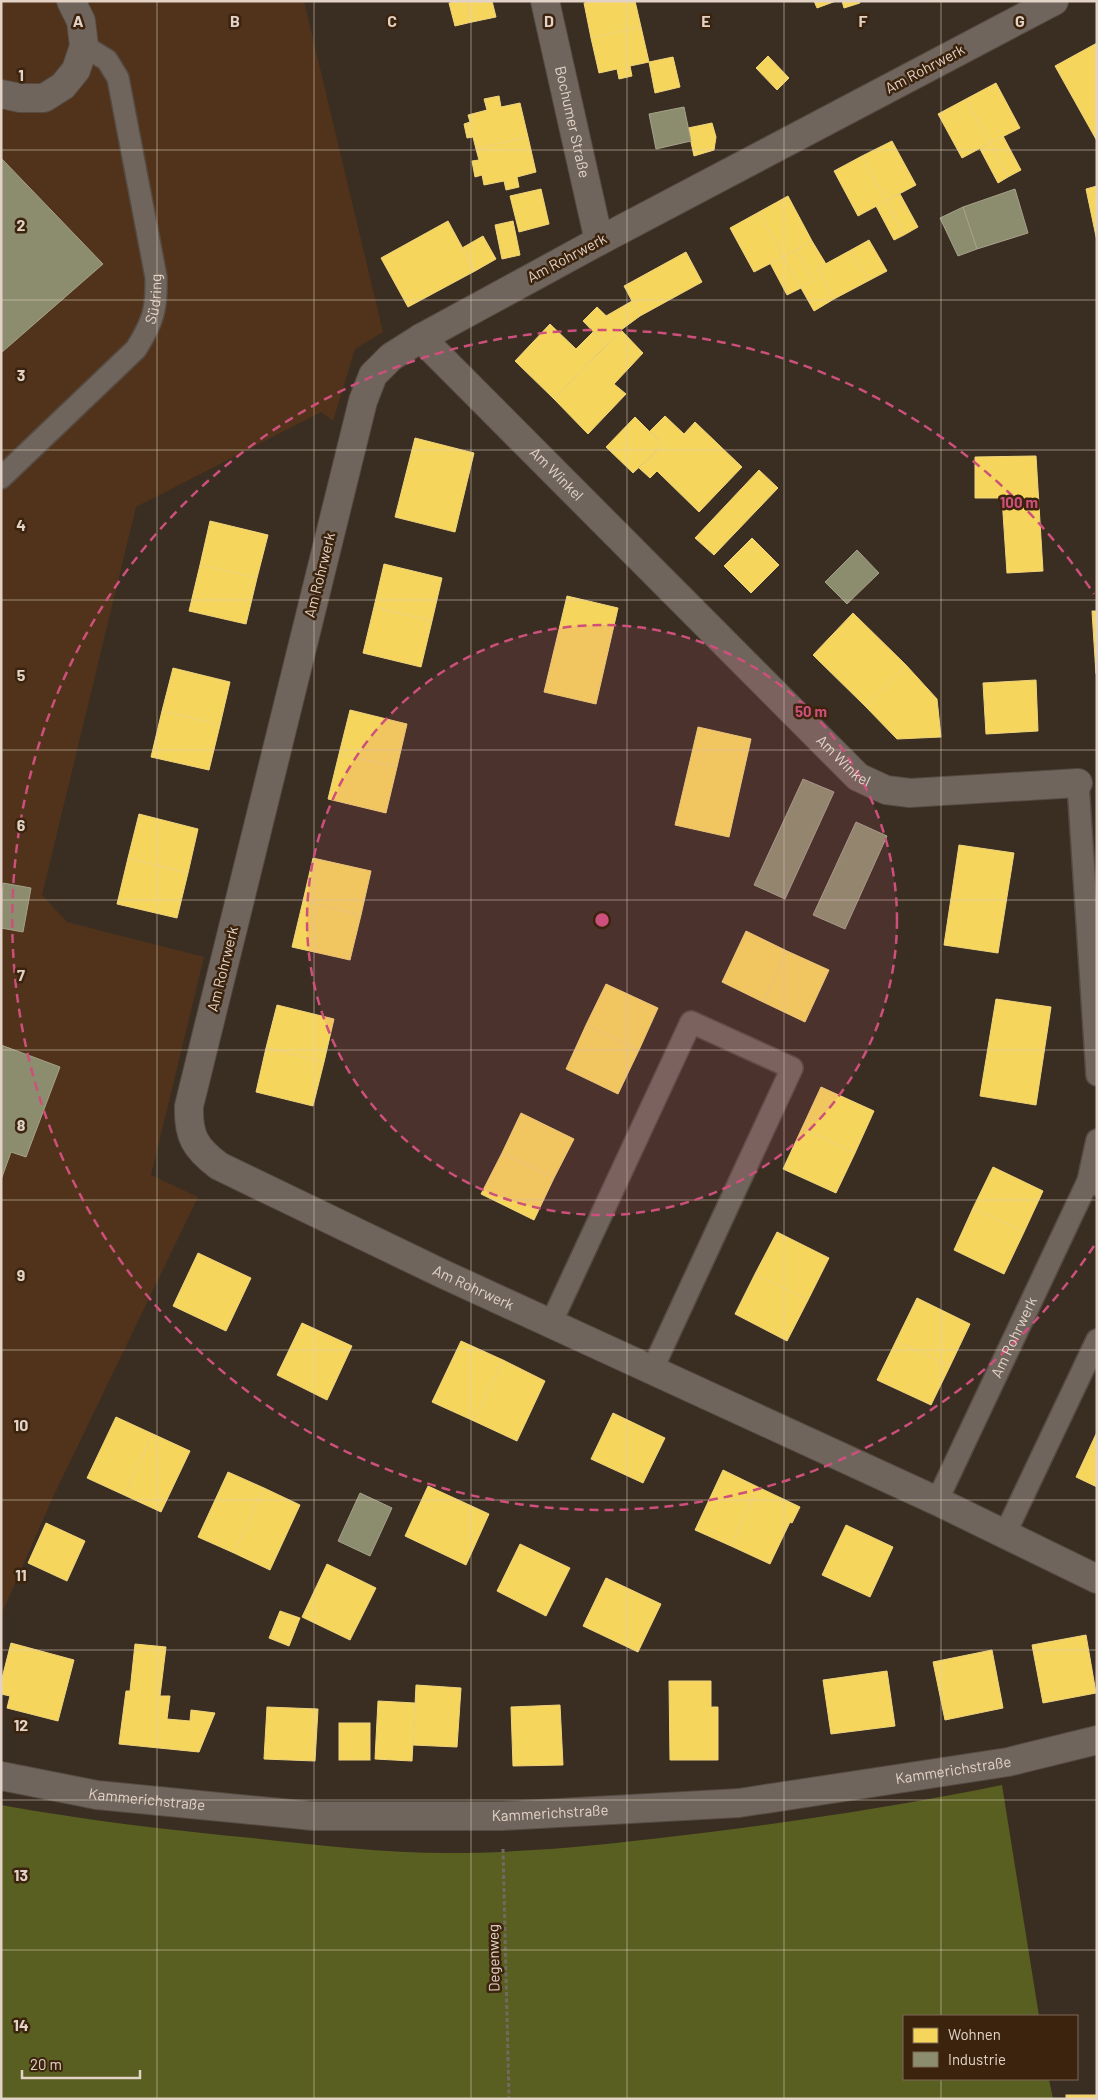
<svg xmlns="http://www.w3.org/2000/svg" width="1098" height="2100" viewBox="0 0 1098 2100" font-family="Barlow,sans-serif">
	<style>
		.built { fill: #50331a }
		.forest { fill: #595e21 }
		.homes { fill: #f6d55c; stroke: #f0d47c }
		.industry { fill: #8c8c6e; stroke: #a6a189 }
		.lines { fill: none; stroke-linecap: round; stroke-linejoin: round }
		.service-casing { stroke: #564b42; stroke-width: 24 }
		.minor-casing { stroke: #564b42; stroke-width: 30 }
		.path { stroke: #726961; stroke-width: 3; stroke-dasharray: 4 2.5; stroke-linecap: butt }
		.service { stroke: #70655c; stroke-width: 21 }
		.minor { stroke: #70655c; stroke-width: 28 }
		.grid { fill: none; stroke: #e3d3c7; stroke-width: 1; stroke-opacity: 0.55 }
		.ring { fill: none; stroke: #cc507b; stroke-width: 2.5; stroke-dasharray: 9 6 }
		.labels { text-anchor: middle; stroke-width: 5; stroke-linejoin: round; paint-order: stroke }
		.street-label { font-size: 15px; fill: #e3d3c7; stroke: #3b230d }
		.grid-label { font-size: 16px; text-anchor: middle; font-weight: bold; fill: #e3d3c7; stroke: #3b230d; stroke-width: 5; stroke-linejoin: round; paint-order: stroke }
		.centre { fill: #cc507b; stroke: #3b230d; stroke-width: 2.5 }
		.ring-label { font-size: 15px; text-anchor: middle; font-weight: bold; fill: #cc507b; stroke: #3b230d; stroke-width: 5; stroke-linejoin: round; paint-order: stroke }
	</style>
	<rect width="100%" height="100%" fill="#3a2e22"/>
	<!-- built -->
	<path class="built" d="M1,1H304L383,332L355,349L333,421L321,412L136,507L42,895L67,922L204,957L151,1175L198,1197L53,1497L1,1615Z"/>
	<!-- forest -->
	<path class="forest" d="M1002,1785L1039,2016H904V2079H1049L1053,2099H1V1805C84,1820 168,1830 252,1838C318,1845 383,1853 449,1853C525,1853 602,1845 677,1836C786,1823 895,1807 1002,1785Z"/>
	<!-- homes -->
	<g class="homes">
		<path d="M459,1H467L472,22L455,26L449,3Z"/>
		<path d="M467,1H492L496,17L472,22Z"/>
		<path d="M593,1H635L641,27L591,38L584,3Z"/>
		<path d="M814,1H836L817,8Z"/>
		<path d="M842,1H859L860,3L844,8Z"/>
		<path d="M641,27L649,62L630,66L632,76L619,79L617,69L599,73L591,38Z"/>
		<path d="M1097,43V141L1055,66Z"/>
		<path d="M768,56L789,78L777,90L756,68Z"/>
		<path d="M673,57L680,87L655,93L649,62Z"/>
		<path d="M996,83L1020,128L990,143L966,99Z"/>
		<path d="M499,96L501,107L520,103L528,137L476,149L473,137L467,138L464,124L470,122L468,115L487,110L484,99Z"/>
		<path d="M966,99L990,143L962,158L938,114Z"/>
		<path d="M712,123L716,137L714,150L694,156L688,128Z"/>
		<path d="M1003,136L1021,170L1008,177L990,143Z"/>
		<path d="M528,137L536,172L517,177L519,187L506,190L504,181L484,185L482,175L475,177L472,161L479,160L476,149Z"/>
		<path d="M892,141L916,185L886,201L862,156Z"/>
		<path d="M990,143L1008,177L998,183L980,149Z"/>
		<path d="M862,156L886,201L858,216L834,171Z"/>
		<path d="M1097,186V241L1086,189Z"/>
		<path d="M541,189L549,224L519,232L510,196Z"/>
		<path d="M900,194L918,227L904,235L886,201Z"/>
		<path d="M788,196L812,241L783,257L759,212Z"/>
		<path d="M886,201L904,235L894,240L876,206Z"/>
		<path d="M759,212L783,257L754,272L730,228Z"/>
		<path d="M448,221L475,271L408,307L381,258Z"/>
		<path d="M513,221L520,255L502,259L495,225Z"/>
		<path d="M483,236L496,259L475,271L462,248Z"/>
		<path d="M869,240L887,271L868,281L851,250Z"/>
		<path d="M812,241L826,264L818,268L834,299L814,311L801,288L813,280L796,250Z"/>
		<path d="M796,250L813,280L801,288L783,257Z"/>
		<path d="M851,250L868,281L834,299L818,268Z"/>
		<path d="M686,252L702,282L640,316L624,286Z"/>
		<path d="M783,257L801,288L787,295L770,263Z"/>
		<path d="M632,301L640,316L621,330L606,316Z"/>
		<path d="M597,307L621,330L606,345L583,321Z"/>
		<path d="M550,324L576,349L593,332L606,345L554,399L515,361Z"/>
		<path d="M621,330L643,353L614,384L626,394L588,434L554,399Z"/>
		<path d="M665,416L684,434L695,422L742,467L699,512L657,471L650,478L639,468L663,445L650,431Z"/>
		<path d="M635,417L663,445L633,473L606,447Z"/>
		<path d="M415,438L474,453L455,532L395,517Z"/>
		<path d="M1036,456L1043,571L1007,573L1002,498H975V457Z"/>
		<path d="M759,470L778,488L714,555L695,538Z"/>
		<path d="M210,521L268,535L257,578L200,565Z"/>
		<path d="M752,538L779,565L751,593L724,566Z"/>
		<path d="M384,564L442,578L432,621L374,607Z"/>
		<path d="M200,565L257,578L246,624L189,611Z"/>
		<path d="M567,596L618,608L596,704L544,692Z"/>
		<path d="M374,607L432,621L421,667L363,653Z"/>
		<path d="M1092,611H1097V674H1096Z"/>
		<path d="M853,613L906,665L865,706L813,655Z"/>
		<path d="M906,665L937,699L941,737L897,739L865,706Z"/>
		<path d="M173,668L230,682L220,725L162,711Z"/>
		<path d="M1036,680L1038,731L986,734L983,683Z"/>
		<path d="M350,710L407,724L397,767L339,754Z"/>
		<path d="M162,711L220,725L209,770L151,757Z"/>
		<path d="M698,727L751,739L729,837L675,825Z"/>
		<path d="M339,754L397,767L386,813L328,799Z"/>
		<path d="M139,814L198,829L188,873L128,858Z"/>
		<path d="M959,845L1014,853L998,953L944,945Z"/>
		<path d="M128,858L188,873L177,918L117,904Z"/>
		<path d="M313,858L371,871L361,915L303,901Z"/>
		<path d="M303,901L361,915L350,960L292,947Z"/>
		<path d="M746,931L787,951L763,1002L722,982Z"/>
		<path d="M787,951L829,970L805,1022L763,1002Z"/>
		<path d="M606,984L658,1008L639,1050L586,1025Z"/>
		<path d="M996,999L1051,1007L1036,1105L980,1096Z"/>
		<path d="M277,1005L334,1019L324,1062L266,1048Z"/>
		<path d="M586,1025L639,1050L618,1094L566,1069Z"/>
		<path d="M266,1048L324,1062L313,1106L256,1092Z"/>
		<path d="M821,1087L874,1111L855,1153L802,1128Z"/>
		<path d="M521,1113L574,1139L554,1178L502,1153Z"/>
		<path d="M802,1128L855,1153L836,1193L783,1169Z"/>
		<path d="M502,1153L554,1178L534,1220L481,1194Z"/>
		<path d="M993,1167L1043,1191L1024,1232L973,1208Z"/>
		<path d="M973,1208L1024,1232L1004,1274L954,1250Z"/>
		<path d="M777,1232L829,1258L808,1300L755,1274Z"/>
		<path d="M198,1253L251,1278L226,1331L173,1306Z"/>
		<path d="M755,1274L808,1300L787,1341L735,1314Z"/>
		<path d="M917,1298L970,1324L950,1366L896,1341Z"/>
		<path d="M302,1323L352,1346L327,1400L277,1375Z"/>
		<path d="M461,1341L503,1360L474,1421L432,1402Z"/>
		<path d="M896,1341L950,1366L931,1405L877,1380Z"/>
		<path d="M503,1360L545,1381L517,1441L474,1421Z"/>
		<path d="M613,1413L665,1438L643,1483L591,1459Z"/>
		<path d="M116,1417L153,1434L124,1495L87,1478Z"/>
		<path d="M1097,1432V1487L1076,1477Z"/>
		<path d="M153,1434L190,1451L161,1512L124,1495Z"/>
		<path d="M723,1470L758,1487L731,1546L695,1530Z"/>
		<path d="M228,1472L264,1488L234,1553L198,1537Z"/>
		<path d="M428,1486L489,1514L466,1565L405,1536Z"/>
		<path d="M758,1487L800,1507L792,1523L790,1522L770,1564L731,1546Z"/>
		<path d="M264,1488L300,1505L270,1570L234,1553Z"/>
		<path d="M46,1523L85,1541L67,1581L28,1563Z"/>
		<path d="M846,1525L893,1547L870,1597L822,1575Z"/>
		<path d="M520,1544L570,1568L546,1616L497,1591Z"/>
		<path d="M327,1564L376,1588L350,1640L302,1617Z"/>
		<path d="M606,1578L661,1604L638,1652L583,1626Z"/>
		<path d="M280,1611L300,1618L289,1646L269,1638Z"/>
		<path d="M1086,1635L1096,1693L1043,1703L1032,1645Z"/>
		<path d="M11,1643L74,1660L58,1721L7,1708L10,1696L1,1694V1682Z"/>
		<path d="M135,1644L166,1647L160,1696H170L167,1719L190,1721L191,1710L215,1713L199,1752L119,1744L126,1691H130Z"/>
		<path d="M992,1650L1003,1708L945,1720L933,1662Z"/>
		<path d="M887,1671L895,1726L831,1734L823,1680Z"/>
		<path d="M669,1681H711V1707H718V1760H670Z"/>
		<path d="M416,1685L461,1688L457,1747L413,1745Z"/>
		<path d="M378,1701L415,1703L412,1761L375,1759Z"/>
		<path d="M560,1705L563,1765L513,1766L511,1707Z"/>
		<path d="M267,1707L318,1709L315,1761L264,1759Z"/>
		<rect x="339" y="1723" width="31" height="37"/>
		<rect x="1066" y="2095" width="31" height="4"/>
	</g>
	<!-- industry -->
	<g class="industry">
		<path d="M684,107L691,141L656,149L649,114Z"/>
		<path d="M1,158L103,264L1,353Z"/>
		<path d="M1015,189L1028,233L977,249L963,207Z"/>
		<path d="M963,207L977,249L958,256L940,218Z"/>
		<path d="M857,550L879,573L847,604L825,582Z"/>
		<path d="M803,779L834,792L785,899L754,885Z"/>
		<path d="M856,822L887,836L845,929L813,915Z"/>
		<path d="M3,883L31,888L23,932L1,928Z"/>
		<path d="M1,1045L60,1067L26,1157L11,1152L1,1180Z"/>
		<path d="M360,1493L392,1508L370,1556L338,1541Z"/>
	</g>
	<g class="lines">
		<defs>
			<g id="service">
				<path id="s1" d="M1,478L136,349C153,322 157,309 156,277L118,78L107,60L84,46"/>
				<path d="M1078,783L1097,1075"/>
				<path d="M1088,1181L1097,1140"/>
				<path d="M551,1323L691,1022L792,1068L652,1370"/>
				<path id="s2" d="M937,1501L1088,1181L1097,1185"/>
				<path d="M1005,1534L1097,1340"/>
			</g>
			<g id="minor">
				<path id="s3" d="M545,1L599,241"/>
				<path id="s4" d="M1054,1L599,241L421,338L391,357L373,375L363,401L189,1106C188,1136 195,1148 219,1166L443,1274L937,1501L1097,1579"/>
				<path d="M1,94L20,98H44L63,86L76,70L84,46L81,21L71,1"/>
				<path id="s5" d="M421,338L858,777L886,790L910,793L1078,783"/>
				<path id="s6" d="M1,1776L97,1795L313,1816H502L739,1803L1008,1762L1097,1740"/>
			</g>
		</defs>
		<!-- service casing -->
		<use href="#service" class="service-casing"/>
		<!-- minor casing -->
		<use href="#minor" class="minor-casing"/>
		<!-- path -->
		<path class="path" d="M503,1849L509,2099"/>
		<!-- service -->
		<use href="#service" class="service"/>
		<!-- minor -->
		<use href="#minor" class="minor"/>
	</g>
	<!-- grid -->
	<path class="grid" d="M157,1V2099M314,1V2099M471,1V2099M627,1V2099M784,1V2099M941,1V2016M1,150H1097M1,300H1097M1,450H1097M1,600H1097M1,750H1097M1,900H1097M1,1050H1097M1,1200H1097M1,1350H1097M1,1500H1097M1,1650H1097M1,1800H1097M1,1950H1097M941,2079V2099"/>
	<!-- distance rings -->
	<circle cx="602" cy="920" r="295" fill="#cc507b" fill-opacity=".12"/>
	<g class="ring">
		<circle cx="602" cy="920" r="295"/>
		<path d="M1094 1246A590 590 0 1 1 1094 594"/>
	</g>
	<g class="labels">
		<!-- street labels -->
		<g class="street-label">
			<text transform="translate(925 69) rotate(-28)" y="5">Am Rohrwerk</text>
			<text dy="5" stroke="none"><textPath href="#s3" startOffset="124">Bochumer Straße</textPath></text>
			<text transform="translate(567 258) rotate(-28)" y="5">Am Rohrwerk</text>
			<text dy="5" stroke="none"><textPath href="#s1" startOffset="241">Südring</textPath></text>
			<text dy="5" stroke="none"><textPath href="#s5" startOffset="192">Am Winkel</textPath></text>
			<text transform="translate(320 575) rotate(-76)" y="5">Am Rohrwerk</text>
			<text dy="5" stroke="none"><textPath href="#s5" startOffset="598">Am Winkel</textPath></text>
			<text transform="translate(223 969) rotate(-76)" y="5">Am Rohrwerk</text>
			<text dy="5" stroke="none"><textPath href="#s4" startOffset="1885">Am Rohrwerk</textPath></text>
			<text dy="5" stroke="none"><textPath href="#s2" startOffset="181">Am Rohrwerk</textPath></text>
			<text dy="5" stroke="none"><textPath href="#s6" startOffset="958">Kammerichstraße</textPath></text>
			<text dy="5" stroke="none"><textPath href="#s6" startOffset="148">Kammerichstraße</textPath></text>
			<text dy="5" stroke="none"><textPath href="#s6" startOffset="552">Kammerichstraße</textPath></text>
			<text transform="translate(494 1958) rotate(-91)" y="5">Degenweg</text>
		</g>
	</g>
	<g class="grid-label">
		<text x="78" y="27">A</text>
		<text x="235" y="27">B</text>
		<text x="392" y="27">C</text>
		<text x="549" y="27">D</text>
		<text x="706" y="27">E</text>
		<text x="863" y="27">F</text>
		<text x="1020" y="27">G</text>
		<text x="21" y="81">1</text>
		<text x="21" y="231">2</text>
		<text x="21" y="381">3</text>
		<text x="21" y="531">4</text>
		<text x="21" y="681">5</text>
		<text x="21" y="831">6</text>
		<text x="21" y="981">7</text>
		<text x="21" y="1131">8</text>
		<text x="21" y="1281">9</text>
		<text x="21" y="1431">10</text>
		<text x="21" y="1581">11</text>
		<text x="21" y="1731">12</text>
		<text x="21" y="1881">13</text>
		<text x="21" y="2031">14</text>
	</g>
	<circle cx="602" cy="920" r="8" class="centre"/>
	<g class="ring-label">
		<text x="1019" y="508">100 m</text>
		<text x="811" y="717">50 m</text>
	</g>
	<!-- border -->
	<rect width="1098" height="2100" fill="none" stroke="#e3d3c7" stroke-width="5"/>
	<!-- legend -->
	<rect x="903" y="2015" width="175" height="65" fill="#3b230d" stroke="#7e6957"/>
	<rect x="913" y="2028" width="25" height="15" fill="#f6d55c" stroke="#7e6957"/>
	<text x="948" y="2040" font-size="15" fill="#e3d3c7">Wohnen</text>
	<rect x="913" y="2052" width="25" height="15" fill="#8c8c6e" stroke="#7e6957"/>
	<text x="948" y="2065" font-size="15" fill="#e3d3c7">Industrie</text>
	<!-- scale -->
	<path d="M22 2070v8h118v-8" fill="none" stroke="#e3d3c7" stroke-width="2.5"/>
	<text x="30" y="2070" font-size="15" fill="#e3d3c7" stroke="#3b230d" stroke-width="4" paint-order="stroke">20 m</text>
</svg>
